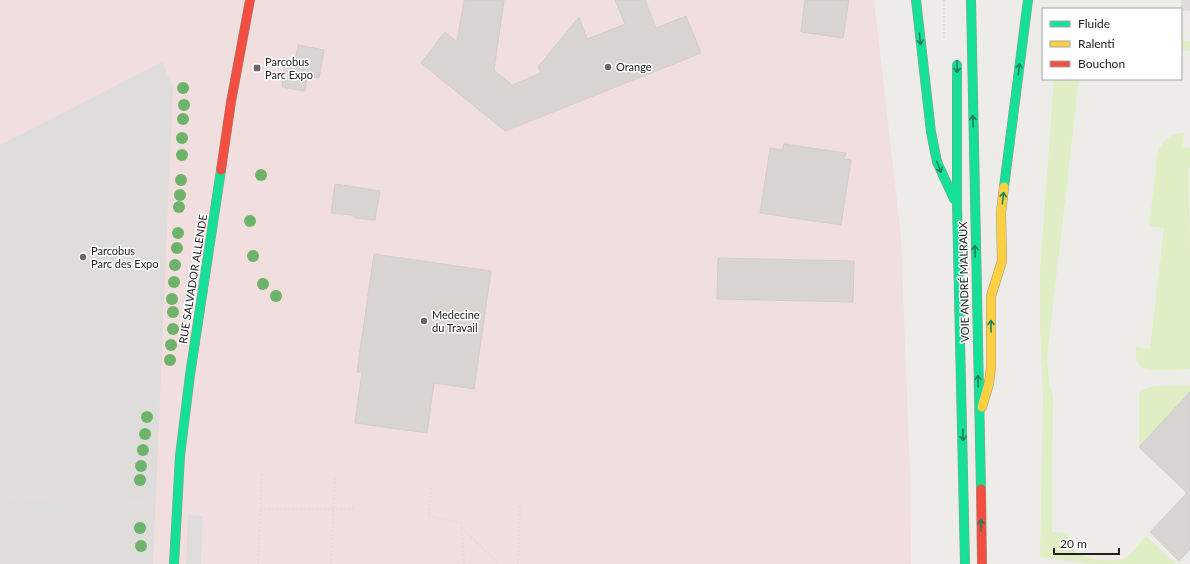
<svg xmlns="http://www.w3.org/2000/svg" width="1190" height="564" viewBox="0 0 1190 564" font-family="Lato,sans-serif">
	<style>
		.residential { fill: #dddcda }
		.commercial { fill: #f1dfdf }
		.grass { fill: #dfeec5 }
		.parking { fill: #dedddc }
		.building { fill: #d7d4d1; stroke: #d2cdca }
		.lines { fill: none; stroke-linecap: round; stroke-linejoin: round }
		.fast-casing { stroke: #99997f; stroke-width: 10 }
		.slow-casing { stroke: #99997f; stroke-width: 10 }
		.jam-casing { stroke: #99997f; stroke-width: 10 }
		.path { stroke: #ecdad9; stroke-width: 2.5; stroke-dasharray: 2 2; stroke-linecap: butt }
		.fast { stroke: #16e098; stroke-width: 9 }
		.slow { stroke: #ffcf43; stroke-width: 9 }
		.jam { stroke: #f24e42; stroke-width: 9 }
		.tree { fill: #6db36a }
		.oneway { stroke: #1b805c }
		.poi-dot { fill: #686766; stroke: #fff; stroke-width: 1.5 }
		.labels { text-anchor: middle; stroke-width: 3; stroke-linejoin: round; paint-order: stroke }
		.poi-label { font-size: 11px; fill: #202020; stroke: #fff; text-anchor: start }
		.street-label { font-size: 11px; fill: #202020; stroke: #fff }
	</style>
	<rect width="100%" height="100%" fill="#eeece9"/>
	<!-- residential -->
	<path class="residential" d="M1181,0H1190V11L1181,10Z"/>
	<!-- commercial -->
	<path class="commercial" d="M0,0H874L901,236L910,475L911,564H0Z"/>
	<!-- grass -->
	<g class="grass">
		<path d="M1181,40L1190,41V51L1181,50Z"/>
		<path d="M1054,79H1079L1047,358L1049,383L1053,396L1052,532L1068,533C1069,538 1069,544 1072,548C1080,559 1113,564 1125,558C1133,553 1140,543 1146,536L1176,564H1090L1040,557L1043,395L1040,328V271Z"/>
		<path d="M1184,133L1183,147L1190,148V168H1188L1190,248V369C1181,370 1173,370 1164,370C1146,371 1134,370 1136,347L1150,349L1164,228L1149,226L1157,158C1159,143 1169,133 1184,133Z"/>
		<path d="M1190,386V401L1185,397L1139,447V393C1148,383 1177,386 1190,386Z"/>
	</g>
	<!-- parking -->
	<g class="parking">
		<path d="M162,62L173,87L153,564H0V145Z"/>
		<path d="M188,515L203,516L201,564H186Z"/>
	</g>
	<!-- building -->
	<g class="building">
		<path d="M464,0H504L494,70L512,85L541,73L538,67L579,17L587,39L625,24L615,0H645L656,28L686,16L701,53L505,131L421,63L445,32L457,42Z"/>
		<path d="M805,0H849L843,38L801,32Z"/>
		<path d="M298,45L324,50L319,78L307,76L305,91L282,87L285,59L295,61Z"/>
		<path d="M784,144L846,153L844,159L851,160L841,225L760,213L770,148L782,150Z"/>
		<path d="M335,184L380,191L375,220L356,218L352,215L331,213Z"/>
		<path d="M374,254L491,271L474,389L434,383L427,433L355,423L362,372H357Z"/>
		<path d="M718,258L854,261L853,302L717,299Z"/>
		<path d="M1190,392V549L1179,561L1150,532L1187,493L1139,447Z"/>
	</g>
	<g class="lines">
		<defs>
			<g id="fast">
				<path d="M916,0L931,132L937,162L954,199"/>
				<path d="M971,0L981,489"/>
				<path d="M957,65V205L965,564"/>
				<path d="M1004,187L1028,0"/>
				<path d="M174,564L180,456L190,375L221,170"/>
			</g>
			<path id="slow" d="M982,407L989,383L991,367V296L1002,261L1001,213L1004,187"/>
			<g id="jam">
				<path d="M221,170L231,102L250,0"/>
				<path d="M981,489L982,564"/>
			</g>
		</defs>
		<!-- fast casing -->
		<use href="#fast" class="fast-casing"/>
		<!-- slow casing -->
		<use href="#slow" class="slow-casing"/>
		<!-- jam casing -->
		<use href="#jam" class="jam-casing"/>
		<!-- path -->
		<g class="path">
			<path d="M944,0V39"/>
			<path d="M431,488L429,516L461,523L464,564"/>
			<path d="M0,507L10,496L155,504"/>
			<path d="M260,509H354"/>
			<path d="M462,528L499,564"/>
			<path d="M258,564L262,473"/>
			<path d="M331,564L335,478"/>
			<path d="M518,564L520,504"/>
		</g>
		<!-- fast -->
		<use href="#fast" class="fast"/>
		<!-- slow -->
		<use href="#slow" class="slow"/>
		<!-- jam -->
		<use href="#jam" class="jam"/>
	</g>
	<!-- trees -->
	<g class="tree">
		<circle cx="183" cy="88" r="6"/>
		<circle cx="184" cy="105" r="6"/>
		<circle cx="183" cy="119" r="6"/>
		<circle cx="182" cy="138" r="6"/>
		<circle cx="182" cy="155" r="6"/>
		<circle cx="261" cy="175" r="6"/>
		<circle cx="181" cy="180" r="6"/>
		<circle cx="180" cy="195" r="6"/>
		<circle cx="179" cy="207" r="6"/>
		<circle cx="250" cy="221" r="6"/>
		<circle cx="178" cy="233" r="6"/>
		<circle cx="177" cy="248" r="6"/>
		<circle cx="253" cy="256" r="6"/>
		<circle cx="175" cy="265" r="6"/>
		<circle cx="174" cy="282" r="6"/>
		<circle cx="263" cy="284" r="6"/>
		<circle cx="276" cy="296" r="6"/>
		<circle cx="172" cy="299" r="6"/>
		<circle cx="173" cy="312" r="6"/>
		<circle cx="173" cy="329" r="6"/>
		<circle cx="171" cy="345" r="6"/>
		<circle cx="170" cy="360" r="6"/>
		<circle cx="147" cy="417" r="6"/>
		<circle cx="145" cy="434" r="6"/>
		<circle cx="143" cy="450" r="6"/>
		<circle cx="141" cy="466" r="6"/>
		<circle cx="140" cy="480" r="6"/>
		<circle cx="140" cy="528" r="6"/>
		<circle cx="141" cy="546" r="6"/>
	</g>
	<!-- one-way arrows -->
	<defs><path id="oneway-shaft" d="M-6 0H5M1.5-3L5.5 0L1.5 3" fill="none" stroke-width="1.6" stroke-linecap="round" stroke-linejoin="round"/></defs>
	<g class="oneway">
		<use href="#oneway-shaft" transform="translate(920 39) rotate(84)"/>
		<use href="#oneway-shaft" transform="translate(957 67) rotate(90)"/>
		<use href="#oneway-shaft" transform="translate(1019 69) rotate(-83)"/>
		<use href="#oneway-shaft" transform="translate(973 121) rotate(-91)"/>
		<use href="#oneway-shaft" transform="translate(939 167) rotate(68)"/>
		<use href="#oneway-shaft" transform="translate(1003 198) rotate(-83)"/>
		<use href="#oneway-shaft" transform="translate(975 251) rotate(-91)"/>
		<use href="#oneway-shaft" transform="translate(991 326) rotate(-90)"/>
		<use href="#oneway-shaft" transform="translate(978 381) rotate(-91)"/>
		<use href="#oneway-shaft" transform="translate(963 435) rotate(89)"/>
		<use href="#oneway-shaft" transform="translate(981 525) rotate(-91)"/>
	</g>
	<!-- markers -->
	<g class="poi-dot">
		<circle cx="608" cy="67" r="4"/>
		<rect x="253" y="64" width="8" height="8" rx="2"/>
		<circle cx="83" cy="257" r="4"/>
		<circle cx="424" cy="321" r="4"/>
	</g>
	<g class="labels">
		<!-- poi labels -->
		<g class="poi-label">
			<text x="265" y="66">Parcobus<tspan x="265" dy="13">Parc Expo</tspan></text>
			<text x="616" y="71">Orange</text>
			<text x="91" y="255">Parcobus<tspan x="91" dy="13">Parc des Expo</tspan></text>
			<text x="432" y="319">Medecine<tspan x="432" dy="13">du Travail</tspan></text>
		</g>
		<!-- street labels -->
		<g class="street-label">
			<text transform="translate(193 279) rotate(-81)" y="4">RUE SALVADOR ALLENDE</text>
			<text transform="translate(964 282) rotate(-91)" y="4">VOIE ANDRÉ MALRAUX</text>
		</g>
	</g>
	<!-- legend -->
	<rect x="1042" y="8" width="140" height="72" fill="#ffffff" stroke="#a6a6a6"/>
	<rect x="1050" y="21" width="20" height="6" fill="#16e098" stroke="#a6a6a6"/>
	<text x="1078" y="28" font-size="12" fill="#202020">Fluide</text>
	<rect x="1050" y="41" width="20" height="6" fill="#ffcf43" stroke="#a6a6a6"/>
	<text x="1078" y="48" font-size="12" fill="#202020">Ralenti</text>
	<rect x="1050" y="61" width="20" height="6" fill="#f24e42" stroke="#a6a6a6"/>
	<text x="1078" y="68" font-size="12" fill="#202020">Bouchon</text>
	<!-- scale -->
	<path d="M1054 548v6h65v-6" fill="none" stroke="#202020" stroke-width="2"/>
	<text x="1060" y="548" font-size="12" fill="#202020" stroke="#ffffff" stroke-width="3" paint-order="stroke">20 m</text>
</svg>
